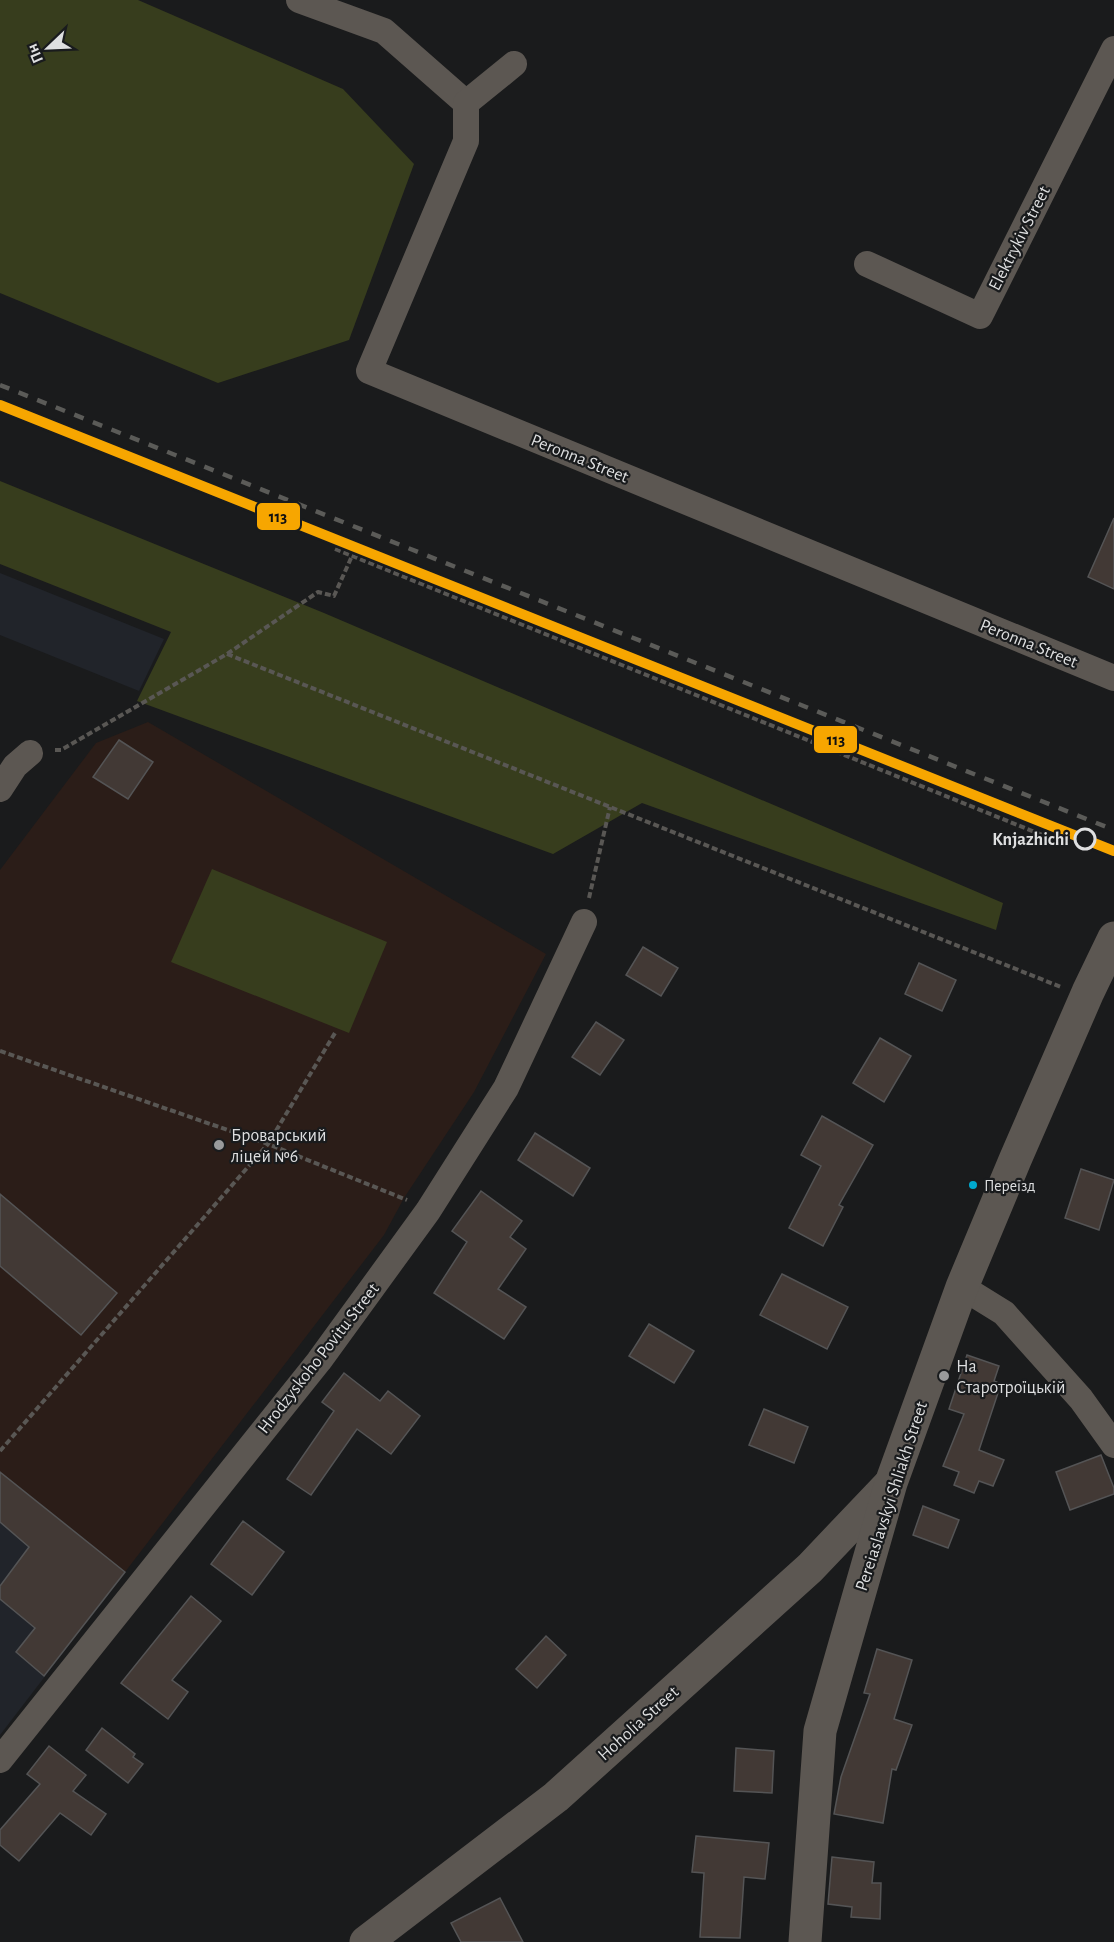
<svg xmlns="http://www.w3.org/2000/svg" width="1114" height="1942" viewBox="0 0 1114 1942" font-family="'Alegreya Sans',sans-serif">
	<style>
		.built { fill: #21242a }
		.education { fill: #2b1d18 }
		.green { fill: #373d1d }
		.building { fill: #423935; stroke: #545455; stroke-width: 1.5 }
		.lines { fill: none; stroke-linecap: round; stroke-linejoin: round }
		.path { stroke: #595754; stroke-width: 4; stroke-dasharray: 6 3; stroke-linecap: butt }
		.minor { stroke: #5c5752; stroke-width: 26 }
		.tertiary { stroke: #5c5752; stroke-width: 33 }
		.rail { stroke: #5b5b58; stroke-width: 4.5; stroke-dasharray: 10 10; stroke-linecap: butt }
		.rail-1-casing { stroke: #191b1d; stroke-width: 15 }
		.rail-1 { stroke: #f7a600; stroke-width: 10 }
		.stop-dot { fill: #191b1d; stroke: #dedfe0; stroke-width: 3 }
		.poi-dot { fill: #999a9b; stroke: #191b1d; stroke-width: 2 }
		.bus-dot { fill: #00a9ce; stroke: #191b1d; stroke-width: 2 }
		.labels { text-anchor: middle; stroke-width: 4.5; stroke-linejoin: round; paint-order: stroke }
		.bus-label { font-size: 16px; fill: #dedfe0; stroke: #191b1d; text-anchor: start }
		.street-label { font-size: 18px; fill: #dedfe0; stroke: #191b1d }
		.stop-label { font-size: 18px; font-weight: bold; fill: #dedfe0; stroke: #191b1d; text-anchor: end }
		.poi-label { font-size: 18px; fill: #dedfe0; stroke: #191b1d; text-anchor: start }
		.line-badge { stroke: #191b1d; stroke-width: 2 }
		.pale-badge-label { font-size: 16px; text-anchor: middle; font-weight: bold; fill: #111 }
	</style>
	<rect width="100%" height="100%" fill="#1a1b1c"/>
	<!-- built -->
	<g class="built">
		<path d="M0,573L164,639L139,691L0,635Z"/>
		<path d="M0,1472L125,1572L0,1735Z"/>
	</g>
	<!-- education -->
	<path class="education" d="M148,722L546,954L474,1092L404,1198L384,1235L125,1572L0,1472V870L96,743Z"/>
	<!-- green -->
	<g class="green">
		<path d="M0,0H138L343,89L414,164L349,340L218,383L0,293Z"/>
		<path d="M0,481L324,613L1003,903L996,930L642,803L553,854L137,701L171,632L0,564Z"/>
		<path d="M212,869L387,942L349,1033L171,962Z"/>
	</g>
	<!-- building -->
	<g class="building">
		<path d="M1114,518V589L1088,577Z"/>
		<path d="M119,740L153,762L128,799L93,777Z"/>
		<path d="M643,947L678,968L661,996L626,975Z"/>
		<path d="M919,963L956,980L942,1011L905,994Z"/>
		<path d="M596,1022L624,1040L600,1075L572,1057Z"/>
		<path d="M880,1038L911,1056L884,1102L853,1083Z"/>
		<path d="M822,1116L873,1145L839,1205L843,1207L823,1246L789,1228L821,1166L801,1155Z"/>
		<path d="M535,1133L590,1168L573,1196L518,1160Z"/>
		<path d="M1081,1169L1114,1180L1099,1230L1065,1218Z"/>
		<path d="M481,1191L522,1221L510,1237L526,1249L498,1289L526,1307L504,1339L434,1293L467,1242L452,1231Z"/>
		<path d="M0,1194L117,1293L81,1335L0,1266Z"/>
		<path d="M782,1274L848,1307L827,1349L760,1315Z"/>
		<path d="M649,1324L694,1351L674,1383L629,1356Z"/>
		<path d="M967,1355L999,1366L994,1381L1001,1384L979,1450L1004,1460L993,1486L979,1481L974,1493L954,1485L959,1472L943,1466L964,1414L949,1409Z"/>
		<path d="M344,1373L380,1401L388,1391L420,1416L391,1454L357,1429L311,1495L287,1479L334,1411L322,1402Z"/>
		<path d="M764,1409L808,1427L794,1463L749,1445Z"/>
		<path d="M1101,1455L1114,1488V1494L1070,1510L1056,1472Z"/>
		<path d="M0,1472L125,1572L44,1676L16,1652L35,1628L0,1599V1586L29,1547L0,1522Z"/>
		<path d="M923,1506L959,1520L948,1548L913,1535Z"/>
		<path d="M243,1521L284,1552L252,1595L211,1564Z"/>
		<path d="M191,1596L221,1621L172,1680L188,1692L168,1719L121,1683Z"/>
		<path d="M546,1636L566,1655L537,1688L516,1669Z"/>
		<path d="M877,1649L912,1660L894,1719L912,1725L896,1770L892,1769L883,1823L834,1814L841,1777L870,1694L864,1693Z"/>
		<path d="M102,1728L135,1754L133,1757L143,1764L128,1783L86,1750Z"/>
		<path d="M49,1746L86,1775L73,1791L106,1814L91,1835L60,1813L19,1861L0,1845V1830L40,1784L27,1774Z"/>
		<path d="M736,1748L774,1751L772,1793L734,1791Z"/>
		<path d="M696,1836L769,1843L765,1879L744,1877L740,1938L700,1937L704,1873L692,1872Z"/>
		<path d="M832,1857L874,1862L872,1883H881L880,1919L851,1917L852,1907L828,1904Z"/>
		<path d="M500,1898L523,1942H461L451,1923Z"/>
	</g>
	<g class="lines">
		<!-- path -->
		<g class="path">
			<path d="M335,549L1052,839"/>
			<path d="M227,654L1061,987"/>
			<path d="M55,750H61L227,654L318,592L334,596L352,556"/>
			<path d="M589,898L610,807"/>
			<path d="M0,1051L268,1144L407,1200"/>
			<path d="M0,1451L268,1144L335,1033"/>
		</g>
		<!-- minor -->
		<g class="minor">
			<path d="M299,0L384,31L466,103"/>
			<path d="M514,64L466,103V141L369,371L1114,678"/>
			<path d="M867,264L980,316L1114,49"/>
			<path d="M0,789L15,766L30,753"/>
			<path d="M962,1287L1004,1313L1081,1399L1114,1445"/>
			<path d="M0,1760L319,1361L428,1211L506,1088L584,922"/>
		</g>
		<!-- tertiary -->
		<g class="tertiary">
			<path d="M366,1942L556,1797L810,1568L888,1486"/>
			<path d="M805,1942L820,1731L891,1483L962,1287L1015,1160L1088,992L1114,938"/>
		</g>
		<!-- rail -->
		<path class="rail" d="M0,385L1114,830"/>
		<defs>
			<path id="rail-1" d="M0,405L1114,851"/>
		</defs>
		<!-- rail-1 casing -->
		<use href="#rail-1" class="rail-1-casing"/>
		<!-- rail-1 -->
		<use href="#rail-1" class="rail-1"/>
	</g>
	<!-- markers -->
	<circle class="stop-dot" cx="1085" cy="839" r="10"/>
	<g class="poi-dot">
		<circle cx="219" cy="1145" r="6"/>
		<circle cx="944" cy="1376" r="6"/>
	</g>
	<circle class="bus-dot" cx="973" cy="1185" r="5"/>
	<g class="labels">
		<!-- bus labels -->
		<g class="bus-label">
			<text x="984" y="1191">Переїзд</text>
		</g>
		<!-- street labels -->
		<g class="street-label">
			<text transform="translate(1019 238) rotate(-63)" y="6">Elektrykiv Street</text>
			<text transform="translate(580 458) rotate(22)" y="6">Peronna Street</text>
			<text transform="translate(1029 643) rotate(22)" y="6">Peronna Street</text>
			<text transform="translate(318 1358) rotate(-52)" y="6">Hrodzyskoho Povitu Street</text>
			<text transform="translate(891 1496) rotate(-72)" y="6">Pereiaslavskyi Shliakh Street</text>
			<text transform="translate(638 1723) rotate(-42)" y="6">Hoholia Street</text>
		</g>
		<!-- stop labels -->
		<g class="stop-label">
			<text x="1069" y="845">Knjazhichi</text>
		</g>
		<!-- poi labels -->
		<g class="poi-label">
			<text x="231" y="1141">Броварський<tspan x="231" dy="21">ліцей №6</tspan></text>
			<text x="956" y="1372">На<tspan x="956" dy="21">Старотроїцькій</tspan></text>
		</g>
	</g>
	<g class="line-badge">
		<rect x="256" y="502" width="45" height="29" rx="6" fill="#f7a600"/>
		<rect x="813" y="725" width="45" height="29" rx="6" fill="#f7a600"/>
	</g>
	<g class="pale-badge-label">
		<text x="278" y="522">113</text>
		<text x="836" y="745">113</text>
	</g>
	<!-- north arrow -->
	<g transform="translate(48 48) rotate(247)" stroke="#191b1d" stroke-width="4.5" paint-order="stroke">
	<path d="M0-4.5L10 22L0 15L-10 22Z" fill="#dedfe0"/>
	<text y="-9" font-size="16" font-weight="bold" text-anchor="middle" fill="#dedfe0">Пн</text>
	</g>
</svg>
